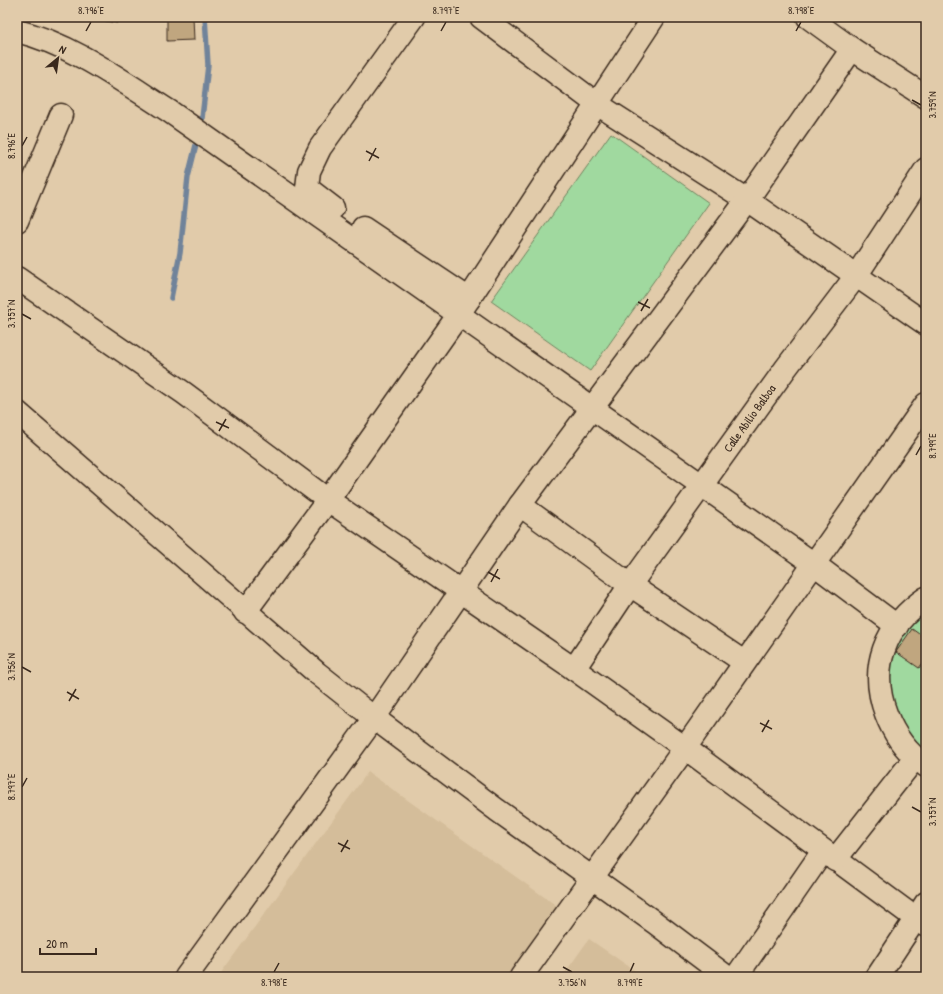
<svg xmlns="http://www.w3.org/2000/svg" width="943" height="994" viewBox="0 0 943 994" font-family="'Patrick Hand',sans-serif">
	<style>
		.built { fill: #d4bd9a }
		.green { fill: #a0d99f; stroke: #6e825e }
		.lines { fill: none; stroke-linecap: round; stroke-linejoin: round }
		.stream { stroke: #70839a; stroke-width: 5.5 }
		.building { fill: #c0a67f; stroke: #3b2a1e }
		.minor-casing { stroke: #3b2a1e; stroke-width: 25 }
		.minor { stroke: #e1cbaa; stroke-width: 22 }
		.ticks { fill: none; stroke: #3b2a1e; stroke-width: 1.5 }
		.labels { text-anchor: middle; stroke-width: 3.5; stroke-linejoin: round; paint-order: stroke }
		.street-label { font-size: 12px; fill: #3b2a1e; stroke: #e1cbaa }
		.neatline { fill: none; stroke: #3b2a1e; stroke-width: 1.5 }
		.ticks-label { font-size: 10px; text-anchor: middle; fill: #3b2a1e }
	</style>
	<rect width="100%" height="100%" fill="#e1cbaa"/>
	<filter id="ink" filterUnits="userSpaceOnUse"><feTurbulence type="fractalNoise" baseFrequency=".025" numOctaves="2"/><feDisplacementMap in="SourceGraphic" scale="8" xChannelSelector="R" yChannelSelector="G"/><feConvolveMatrix kernelMatrix="1 2 1 2 8 2 1 2 1" color-interpolation-filters="sRGB"/></filter>
	<g filter="url(#ink)">
		<!-- built -->
		<g class="built">
			<path d="M368,772L557,906L507,977H218Z"/>
			<path d="M589,939L644,977H562Z"/>
		</g>
		<!-- green -->
		<g class="green">
			<path d="M611,133L709,203L590,371L491,301Z"/>
			<path d="M926,607V758L903,733L887,685L894,644Z"/>
		</g>
		<g class="lines">
			<!-- stream -->
			<g class="stream">
				<path d="M201,127L208,65L205,17"/>
				<path d="M171,298L180,253L188,177L198,137"/>
			</g>
		</g>
		<!-- building -->
		<g class="building">
			<path d="M84,17H118L117,23Z"/>
			<path d="M167,17H193L194,40L167,41Z"/>
			<path d="M912,629L926,639V659L919,668L896,652Z"/>
		</g>
		<g class="lines">
			<defs>
				<g id="minor">
					<path d="M481,17L597,104L747,200L926,324"/>
					<path d="M808,17L852,49L926,97"/>
					<path d="M17,31C72,44 122,81 169,111L814,564L897,626"/>
					<path d="M333,208L307,188L309,171L320,148L414,17"/>
					<path d="M17,221L61,115"/>
					<path d="M363,228L469,299"/>
					<path d="M17,278L184,393L328,500L574,669L685,748L926,926"/>
					<path d="M17,412L317,673L374,718L497,810L654,922L727,977"/>
					<path d="M520,505L630,585L744,662"/>
					<path d="M926,598C908,610 891,628 884,649C869,691 891,742 926,766"/>
					<path d="M245,612L328,500L459,314L654,17"/>
					<path id="s1" d="M574,669L630,585L786,368L856,276L926,169"/>
					<path d="M835,860L915,758"/>
					<path d="M186,977L374,718L520,505L747,200L852,49"/>
					<path d="M521,977L685,748L926,404"/>
					<path d="M736,977L823,851"/>
					<path d="M877,977L926,903"/>
				</g>
			</defs>
			<!-- minor casing -->
			<use href="#minor" class="minor-casing"/>
			<!-- minor -->
			<use href="#minor" class="minor"/>
		</g>
	</g>
	<!-- ticks -->
	<path class="ticks" d="M86,31L91,22M441,31L446,22M796,31L801,22M912,100L921,105M22,146L27,137M366,151L379,158M369,161L376,148M638,302L650,308M641,311L648,299M22,314L31,319M216,422L229,428M219,431L226,419M916,455L921,446M488,572L500,579M491,582L498,569M22,667L31,672M67,692L79,699M69,701L76,689M760,723L772,729M762,732L769,720M22,787L27,778M912,807L921,812M338,843L350,849M341,852L348,840M563,967L572,972M274,972L279,963M630,972L634,963"/>
	<g class="labels">
		<!-- street labels -->
		<g class="street-label">
			<text dy="4" stroke="none"><textPath href="#s1" startOffset="306">Calle Abilio Balboa</textPath></text>
		</g>
	</g>
	<!-- margin -->
	<rect width="943" height="994" fill="none" stroke="#e1cbaa" stroke-width="44"/>
	<!-- north arrow -->
	<g transform="translate(58 58) rotate(29)" stroke="#e1cbaa" stroke-width="3" paint-order="stroke">
	<path d="M0-3L7 15L0 10L-7 15Z" fill="#3b2a1e"/>
	<text y="-6" font-size="11" font-weight="bold" text-anchor="middle" fill="#3b2a1e">N</text>
	</g>
	<!-- scale -->
	<path d="M40 948v6h56v-6" fill="none" stroke="#3b2a1e" stroke-width="2"/>
	<text x="46" y="948" font-size="12" fill="#3b2a1e" stroke="#e1cbaa" stroke-width="3" paint-order="stroke">20 m</text>
	<rect x="22" y="22" width="899" height="950" class="neatline"/>
	<g class="ticks-label">
		<text x="91" y="14">8.796°E</text>
		<text x="446" y="14">8.797°E</text>
		<text x="801" y="14">8.798°E</text>
		<text transform="translate(932 105) rotate(-90)" y="4">3.759°N</text>
		<text transform="translate(11 146) rotate(-90)" y="4">8.796°E</text>
		<text transform="translate(11 314) rotate(-90)" y="4">3.757°N</text>
		<text transform="translate(932 446) rotate(-90)" y="4">8.799°E</text>
		<text transform="translate(11 667) rotate(-90)" y="4">3.756°N</text>
		<text transform="translate(11 787) rotate(-90)" y="4">8.797°E</text>
		<text transform="translate(932 812) rotate(-90)" y="4">3.757°N</text>
		<text x="274" y="986">8.798°E</text>
		<text x="572" y="986">3.756°N</text>
		<text x="630" y="986">8.799°E</text>
	</g>
</svg>
